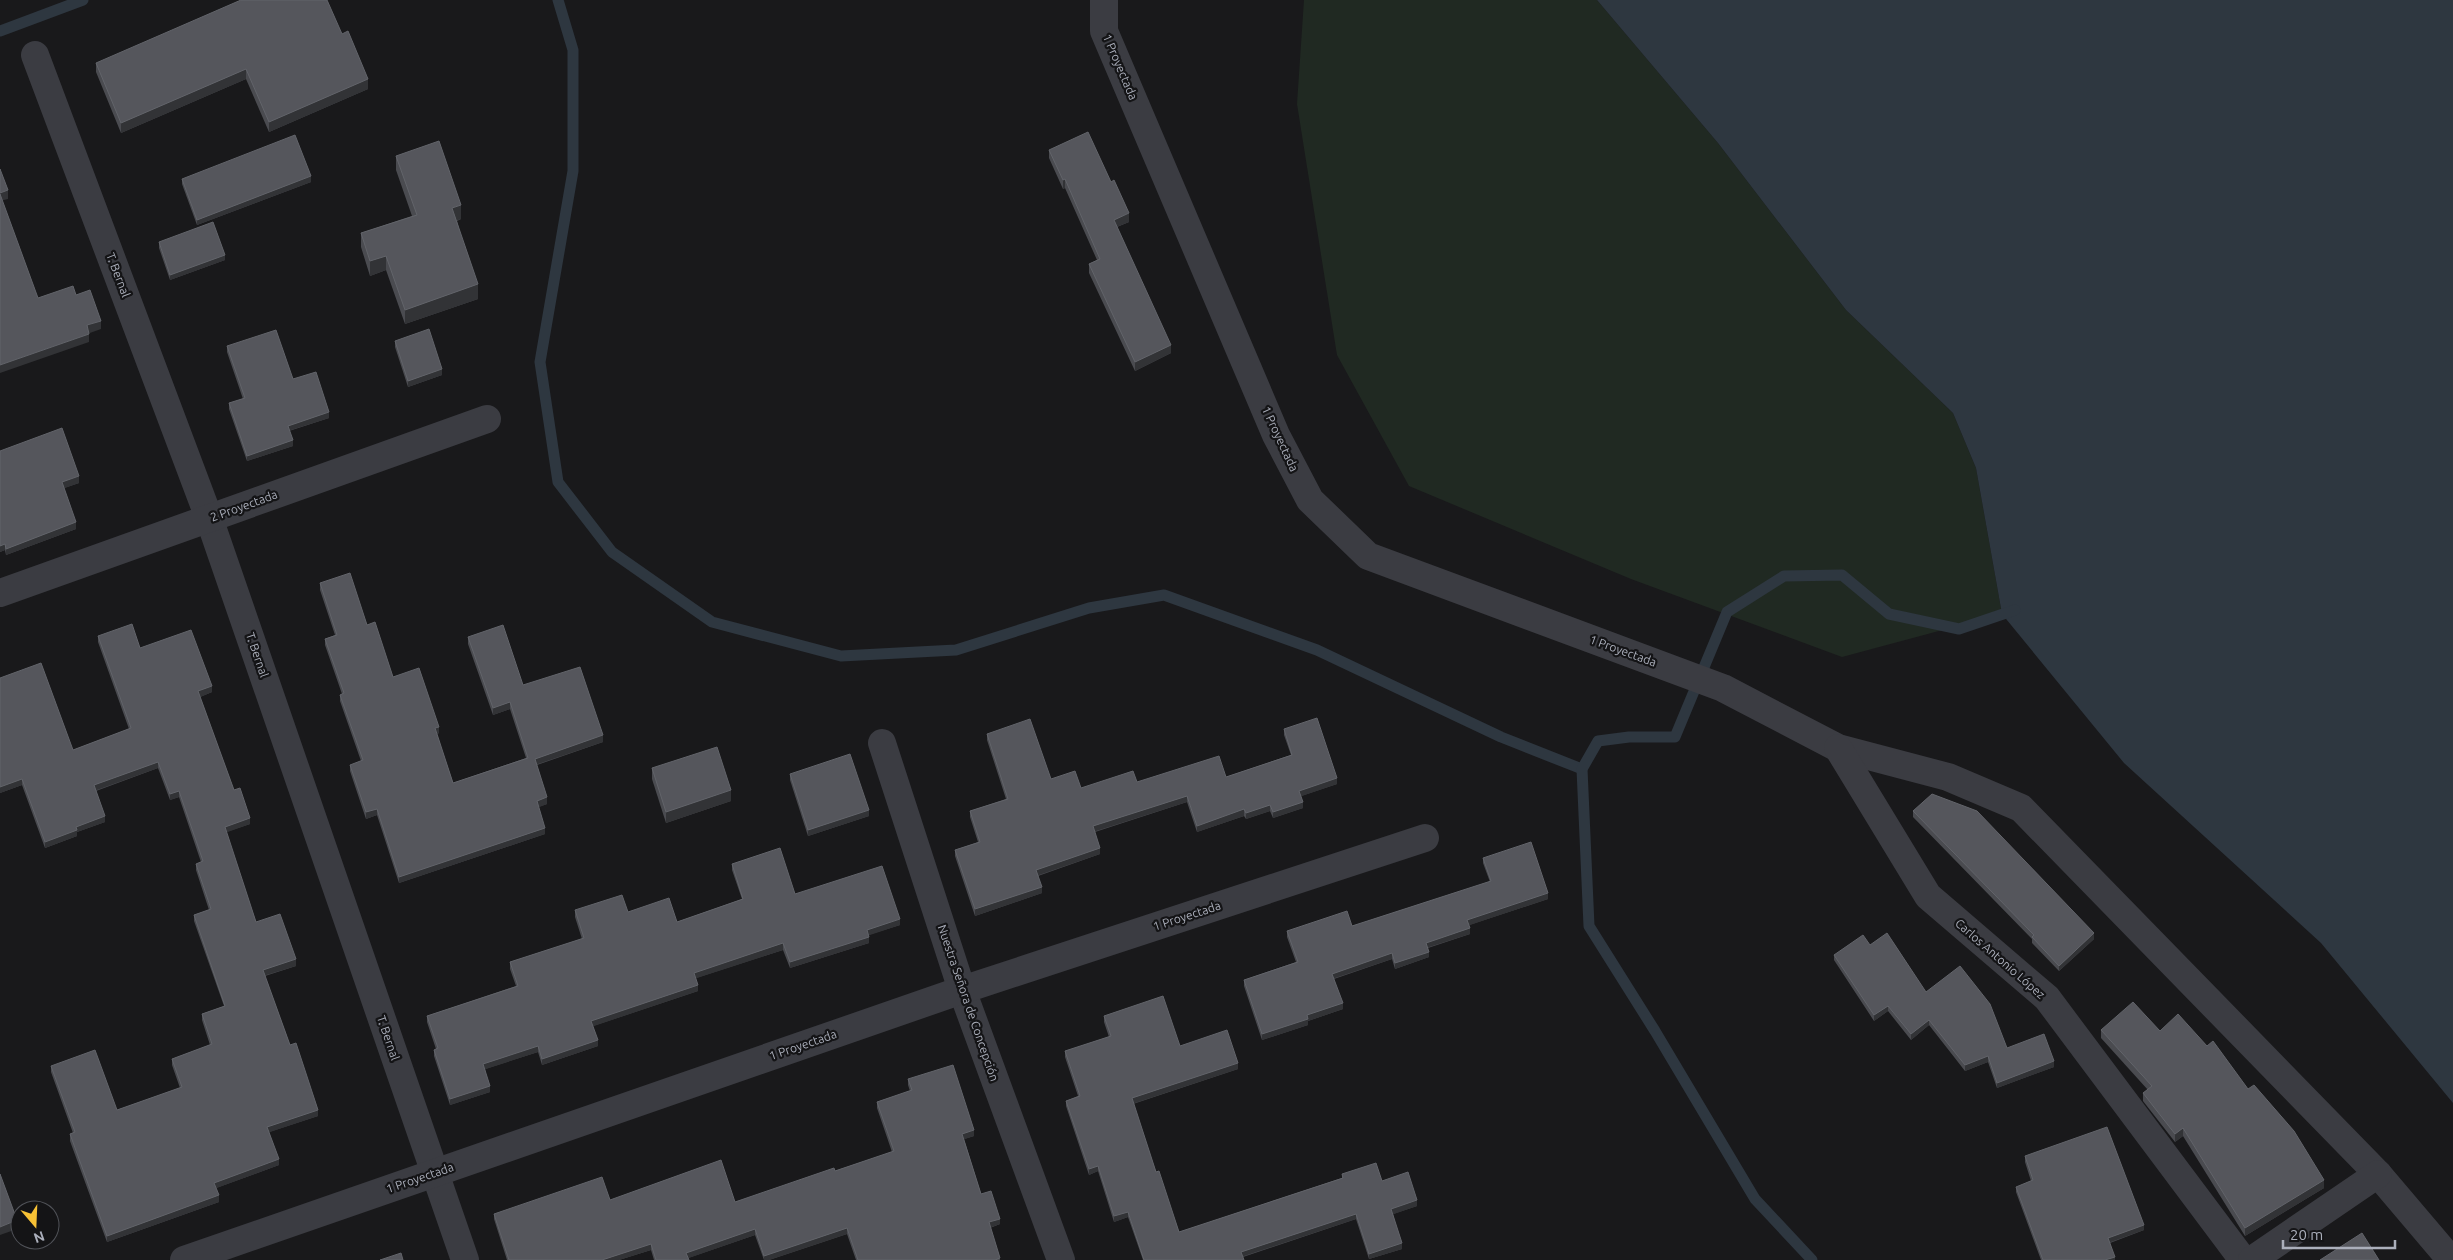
<svg xmlns="http://www.w3.org/2000/svg" width="2453" height="1260" viewBox="0 0 2453 1260" font-family="Ubuntu,sans-serif">
	<style>
		.green { fill: #202922 }
		.water { fill: #2e3740 }
		.lines { fill: none; stroke-linecap: round; stroke-linejoin: round }
		.stream { stroke: #2e3740; stroke-width: 11 }
		.minor { stroke: #3b3c42; stroke-width: 28 }
		.wall { fill: #4a4b50 }
		.shaded-wall { fill: #323336 }
		.building { fill: #55565c; stroke: #62646a }
		.labels { text-anchor: middle; stroke-width: 4.5; stroke-linejoin: round; paint-order: stroke }
		.street-label { font-size: 12px; fill: #abafbb; stroke: #141416 }
	</style>
	<rect width="100%" height="100%" fill="#19191b"/>
	<!-- green -->
	<path class="green" d="M1304,0H1597L1718,143L1846,310L1953,413L1976,468L2002,614L1842,657L1631,579L1409,486L1337,355L1297,104Z"/>
	<!-- water -->
	<path class="water" d="M1597,0H2453V1103L2321,943L2124,763L2002,614L1976,468L1953,413L1846,310L1718,143Z"/>
	<g class="lines">
		<!-- stream -->
		<g class="stream">
			<path d="M558,0L573,50V171L540,362L558,482L612,552L712,622L841,656L956,650L1089,608L1164,595L1317,650L1501,737L1582,769"/>
			<path d="M0,31L83,0"/>
			<path d="M1812,1260L1755,1199L1655,1031L1589,926L1582,769L1598,741L1629,737H1675L1727,612L1784,576L1842,575L1889,614L1959,629L2015,610"/>
		</g>
		<!-- minor -->
		<g class="minor">
			<path d="M1104,0V31L1276,435L1310,500L1368,556L1723,688L1838,748L1948,777L2021,808L2378,1174L2451,1260"/>
			<path d="M35,55L209,518L465,1260"/>
			<path d="M0,593L487,419"/>
			<path d="M882,743L962,990L1061,1260"/>
			<path d="M1838,748L1928,896L2047,998L2243,1260"/>
			<path d="M184,1260L962,990L1425,838"/>
			<path d="M2252,1260L2378,1174"/>
		</g>
	</g>
	<!-- wall -->
	<g class="wall">
		<path d="M342,34L368,89L269,132L246,79L121,133L96,72V63Z"/>
		<path d="M1049,150L1129,222L1117,227L1171,353L1135,371L1089,273V264L1097,260L1065,188L1063,189L1049,158Z"/>
		<path d="M396,156L461,219L457,221L478,299L405,324L386,270L370,276L361,247V233L412,216L396,170Z"/>
		<path d="M182,179L311,182L197,225L182,184Z"/>
		<path d="M159,242L225,260L170,280L159,248Z"/>
		<path d="M395,341L442,375L408,387L395,347Z"/>
		<path d="M227,346L293,379L329,418L289,431L293,446L247,461L229,409V403L243,399L227,352Z"/>
		<path d="M0,451L79,483L64,488L76,529L6,555L5,550L0,552Z"/>
		<path d="M320,583L367,625L393,677L439,733L437,734L453,783L526,758L510,709L493,715L468,644V637L523,685L603,742L537,765L547,804L538,807L545,834L399,883L377,815L366,819L350,771V765L361,761L340,701V695L342,694L325,645V639L335,635L320,590Z"/>
		<path d="M98,636L140,648L212,692L200,697L234,790L250,824L226,832L256,922L296,966L265,976L290,1045L318,1116L269,1132L279,1165L216,1188L219,1202L107,1242L70,1141V1134L73,1133L51,1072V1066L117,1110L180,1088L172,1065V1059L210,1045L202,1020V1014L224,1006L194,921V915L209,910L196,870V864L201,862L179,797L170,800L158,768L96,791L105,822L77,832V836L45,848L22,785L0,793V678L73,750L129,729L98,642Z"/>
		<path d="M1284,729L1337,784L1301,796L1303,808L1273,818L1270,811L1246,819L1244,816L1197,832L1187,802L1095,832L1100,854L1038,876L1042,893L975,916L955,856V850L978,842L970,817V811L1006,799L987,740V734L1051,779L1081,788L1137,782L1226,777L1291,755L1284,735Z"/>
		<path d="M652,768L731,801L666,823L652,779Z"/>
		<path d="M790,774L869,816L808,836L790,780Z"/>
		<path d="M1913,811L2094,939L2059,971L2032,943V939L1913,817Z"/>
		<path d="M1483,858L1548,899L1469,925L1470,934L1428,948L1429,957L1395,969L1392,959L1334,979L1343,1009L1308,1021V1025L1262,1040L1244,986V980L1296,962L1287,937V931L1352,926L1490,882L1483,863Z"/>
		<path d="M732,864L795,894L900,925L868,935L869,943L790,968L783,950L696,978L698,991L593,1026L598,1046L542,1065L538,1052L485,1069L490,1092L450,1105L434,1056V1050L436,1049L427,1022V1016L516,986L510,969V962L582,939L575,917V910L628,912L677,922L742,899L732,870Z"/>
		<path d="M1870,945L1926,992L2007,1048L2054,1067L1997,1088L1988,1062L1965,1071L1929,1025L1911,1040L1888,1011L1874,1021L1834,960V955Z"/>
		<path d="M1104,1016L1238,1069L1133,1104L1156,1172L1179,1232L1342,1178V1174L1382,1181L1417,1206L1393,1214L1402,1249L1369,1259L1356,1219L1243,1257L1244,1260H1143L1128,1217L1114,1222L1098,1171L1089,1175L1066,1106V1101L1078,1096L1065,1057V1051L1109,1037L1104,1022Z"/>
		<path d="M2101,1030L2160,1031L2207,1046L2248,1089L2324,1188L2245,1236L2183,1136L2175,1142L2143,1101V1093L2148,1090L2101,1038Z"/>
		<path d="M908,1079L974,1136L964,1139L981,1194L1000,1224L990,1228L1000,1260H856L847,1234L769,1260H764L755,1235L688,1258L689,1260H654L651,1250L619,1260H507L494,1219V1214L610,1200L735,1202L835,1171L892,1152L877,1108V1102L910,1091L908,1085Z"/>
		<path d="M2025,1156L2144,1230L2110,1243L2115,1260H2041L2016,1192V1187L2031,1181L2025,1162Z"/>
	</g>
	<!-- shaded-wall -->
	<g class="shaded-wall">
		<path d="M246,69V79L121,133V123Z"/>
		<path d="M368,79V89L269,132V122Z"/>
		<path d="M311,176V182L197,225V220Z"/>
		<path d="M1065,179V188L1063,189V180Z"/>
		<path d="M8,190V199L0,201V193Z"/>
		<path d="M461,205V219L452,222V208Z"/>
		<path d="M1129,213V222L1114,228V220Z"/>
		<path d="M225,255V260L170,280V275Z"/>
		<path d="M386,256V270L370,276V261Z"/>
		<path d="M478,284V299L405,324V310Z"/>
		<path d="M101,321V329L87,334V325Z"/>
		<path d="M89,334V342L0,373V365Z"/>
		<path d="M1171,345V353L1135,371V362Z"/>
		<path d="M442,369V375L408,387V381Z"/>
		<path d="M329,412V418L288,431V426Z"/>
		<path d="M293,440V446L247,461V456Z"/>
		<path d="M79,476V483L62,489V482Z"/>
		<path d="M76,522V529L6,555V549Z"/>
		<path d="M5,544V550L0,552V546Z"/>
		<path d="M212,686V692L198,698V691Z"/>
		<path d="M510,702V709L493,715V708Z"/>
		<path d="M439,727V733L435,735V728Z"/>
		<path d="M603,735V742L535,765V759Z"/>
		<path d="M158,762V768L94,791V785Z"/>
		<path d="M1337,778V784L1299,797V791Z"/>
		<path d="M22,779V785L0,793V787Z"/>
		<path d="M731,790V801L666,823V812Z"/>
		<path d="M179,791V797L170,800V794Z"/>
		<path d="M1187,796V802L1093,832V826Z"/>
		<path d="M547,797V804L537,808V801Z"/>
		<path d="M1303,802V808L1273,818V812Z"/>
		<path d="M1270,805V811L1246,819V813Z"/>
		<path d="M377,809V815L366,819V812Z"/>
		<path d="M1244,809V816L1197,832V826Z"/>
		<path d="M869,810V816L808,836V830Z"/>
		<path d="M105,816V822L77,832V836L45,848V842L76,827Z"/>
		<path d="M250,818V824L225,833V827Z"/>
		<path d="M545,828V834L399,883V877Z"/>
		<path d="M1100,848V854L1036,876V870Z"/>
		<path d="M1042,887V893L975,916V909Z"/>
		<path d="M1548,893V899L1467,926V920Z"/>
		<path d="M900,919V925L867,936V930Z"/>
		<path d="M1470,928V934L1426,948V943Z"/>
		<path d="M2094,933V939L2059,971V966Z"/>
		<path d="M869,937V943L790,968V962Z"/>
		<path d="M783,943V950L694,979V973Z"/>
		<path d="M1429,952V957L1395,969V963Z"/>
		<path d="M1392,953V959L1332,979V974Z"/>
		<path d="M296,959V966L263,976V970Z"/>
		<path d="M698,985V991L591,1027V1021Z"/>
		<path d="M1343,1003V1009L1308,1021V1025L1262,1040V1034L1307,1015Z"/>
		<path d="M1888,1006V1011L1874,1021V1015Z"/>
		<path d="M1929,1020V1025L1911,1040V1034Z"/>
		<path d="M598,1040V1046L542,1065V1059Z"/>
		<path d="M538,1046V1052L483,1070V1064Z"/>
		<path d="M1988,1056V1062L1965,1071V1065Z"/>
		<path d="M2054,1061V1067L1997,1088V1083Z"/>
		<path d="M1238,1063V1069L1132,1104V1098Z"/>
		<path d="M490,1086V1092L450,1105V1099Z"/>
		<path d="M318,1110V1116L267,1133V1127Z"/>
		<path d="M2183,1128V1136L2175,1142V1134Z"/>
		<path d="M974,1130V1136L962,1140V1134Z"/>
		<path d="M279,1159V1165L214,1189V1183Z"/>
		<path d="M1098,1166V1171L1089,1175V1169Z"/>
		<path d="M2324,1180V1188L2245,1236V1228Z"/>
		<path d="M219,1195V1202L107,1242V1236Z"/>
		<path d="M1417,1200V1206L1391,1215V1209Z"/>
		<path d="M1128,1212V1217L1114,1222V1216Z"/>
		<path d="M1356,1214V1219L1241,1257V1252Z"/>
		<path d="M1000,1219V1224L989,1228V1222Z"/>
		<path d="M17,1220V1229L0,1235V1227Z"/>
		<path d="M2144,1225V1230L2108,1243V1238Z"/>
		<path d="M847,1228V1234L769,1260H764V1256Z"/>
		<path d="M755,1229V1235L686,1259V1253Z"/>
		<path d="M1402,1243V1249L1369,1259V1254Z"/>
		<path d="M651,1244V1250L619,1260H602Z"/>
		<path d="M2115,1257V1260H2105Z"/>
	</g>
	<!-- building -->
	<g class="building">
		<path d="M241,0H327L342,34L348,31L368,79L269,122L246,69L121,123L96,63Z"/>
		<path d="M1088,132L1111,182L1114,180L1129,213L1114,220L1171,345L1135,362L1089,264L1100,259L1065,179L1063,180L1049,150Z"/>
		<path d="M295,135L311,176L197,220L182,179Z"/>
		<path d="M439,141L461,205L452,208L478,284L405,310L386,256L370,261L361,233L417,215L396,156Z"/>
		<path d="M0,169L8,190L0,193Z"/>
		<path d="M0,194L38,298L73,286L76,295L90,290L101,321L87,325L89,334L0,365Z"/>
		<path d="M213,222L225,255L170,275L159,242Z"/>
		<path d="M429,329L442,369L408,381L395,341Z"/>
		<path d="M276,330L293,379L316,372L329,412L288,426L293,440L247,456L229,403L245,398L227,346Z"/>
		<path d="M62,428L79,476L62,482L76,522L6,549L5,544L0,546V451Z"/>
		<path d="M350,573L367,625L375,622L393,677L419,668L439,727L435,728L453,783L528,758L510,702L493,708L468,637L503,625L523,685L580,667L603,735L535,759L547,797L537,801L545,828L399,877L377,809L366,812L350,765L363,760L340,695L344,693L325,639L337,635L320,583Z"/>
		<path d="M132,624L140,648L191,630L212,686L198,691L234,790L240,788L250,818L225,827L256,922L280,914L296,959L263,970L290,1045L296,1043L318,1110L267,1127L279,1159L214,1183L219,1195L107,1236L70,1134L75,1132L51,1066L95,1050L117,1110L182,1087L172,1059L212,1044L202,1014L225,1006L194,915L211,909L196,864L203,861L179,791L170,794L158,762L94,785L105,816L76,827L77,830L45,842L22,779L0,787V678L41,663L73,750L131,728L98,636Z"/>
		<path d="M1317,718L1337,778L1299,791L1303,802L1273,812L1270,805L1246,813L1244,809L1197,826L1187,796L1093,826L1100,848L1036,870L1042,887L975,909L955,850L980,842L970,811L1008,799L987,734L1030,719L1051,779L1075,771L1081,788L1133,771L1137,782L1219,756L1226,777L1292,755L1284,729Z"/>
		<path d="M717,747L731,790L666,812L652,768Z"/>
		<path d="M850,754L869,810L808,830L790,774Z"/>
		<path d="M1932,794L1977,811L2094,933L2059,966L2032,937L2034,935L1913,811Z"/>
		<path d="M1531,842L1548,893L1467,920L1470,928L1426,943L1429,952L1395,963L1392,953L1332,974L1343,1003L1307,1015L1308,1019L1262,1034L1244,980L1298,962L1287,931L1347,911L1352,926L1491,881L1483,858Z"/>
		<path d="M780,848L795,894L882,866L900,919L867,930L869,937L790,962L783,943L694,973L698,985L591,1021L598,1040L542,1059L538,1046L483,1064L490,1086L450,1099L434,1050L438,1048L427,1016L518,986L510,962L584,938L575,910L622,895L628,912L669,898L677,922L743,899L732,864Z"/>
		<path d="M1887,933L1926,992L1960,966L1990,1004L2007,1048L2044,1034L2054,1061L1997,1083L1988,1056L1965,1065L1929,1020L1911,1034L1888,1006L1874,1015L1834,955L1863,935L1870,945Z"/>
		<path d="M1163,996L1180,1046L1227,1030L1238,1063L1132,1098L1156,1172L1159,1171L1179,1232L1343,1178L1342,1174L1376,1163L1382,1181L1408,1172L1417,1200L1391,1209L1402,1243L1369,1254L1356,1214L1241,1252L1244,1260H1144L1128,1212L1114,1216L1098,1166L1089,1169L1066,1101L1080,1096L1065,1051L1111,1036L1104,1016Z"/>
		<path d="M2133,1002L2160,1031L2178,1014L2207,1046L2213,1041L2248,1089L2254,1085L2294,1131L2324,1180L2245,1228L2183,1128L2175,1134L2143,1093L2152,1086L2101,1030Z"/>
		<path d="M953,1065L974,1130L962,1134L981,1194L991,1191L1000,1219L989,1222L1000,1258L995,1260H858L847,1228L764,1256L755,1229L686,1253L689,1260H656L651,1244L602,1260H509L494,1214L602,1177L610,1200L721,1160L735,1202L834,1168L835,1171L894,1151L877,1102L912,1090L908,1079Z"/>
		<path d="M2107,1127L2144,1225L2108,1238L2115,1257L2105,1260H2043L2016,1187L2033,1180L2025,1156Z"/>
		<path d="M0,1174L17,1220L0,1227Z"/>
		<path d="M2362,1233L2379,1260H2320Z"/>
		<path d="M401,1253L403,1260H380Z"/>
	</g>
	<g class="labels">
		<!-- street labels -->
		<g class="street-label">
			<text transform="translate(1120 67) rotate(67)" y="4">1 Proyectada</text>
			<text transform="translate(118 275) rotate(69)" y="4">T. Bernal</text>
			<text transform="translate(1280 439) rotate(65)" y="4">1 Proyectada</text>
			<text transform="translate(244 506) rotate(-20)" y="4">2 Proyectada</text>
			<text transform="translate(1623 651) rotate(20)" y="4">1 Proyectada</text>
			<text transform="translate(257 655) rotate(71)" y="4">T. Bernal</text>
			<text transform="translate(1187 916) rotate(-18)" y="4">1 Proyectada</text>
			<text transform="translate(2000 959) rotate(41)" y="4">Carlos Antonio López</text>
			<text transform="translate(968 1003) rotate(71)" y="4">Nuestra Señora de Concepción</text>
			<text transform="translate(388 1038) rotate(71)" y="4">T. Bernal</text>
			<text transform="translate(803 1045) rotate(-19)" y="4">1 Proyectada</text>
			<text transform="translate(420 1178) rotate(-19)" y="4">1 Proyectada</text>
		</g>
	</g>
	<!-- north arrow -->
	<g transform="translate(35 1225) rotate(161)"><circle r="24" fill="#141416" stroke="#505258"/>
	<path d="M0-4L9 19L0 12L-9 19Z" fill="#f7c135"/>
	<text y="-8" font-size="14" font-weight="bold" text-anchor="middle" fill="#abafbb">N</text>
	</g>
	<!-- scale -->
	<path d="M2283 1240v8h112v-8" fill="none" stroke="#abafbb" stroke-width="2.5"/>
	<text x="2290" y="1240" font-size="15" fill="#abafbb" stroke="#141416" stroke-width="4" paint-order="stroke">20 m</text>
</svg>
